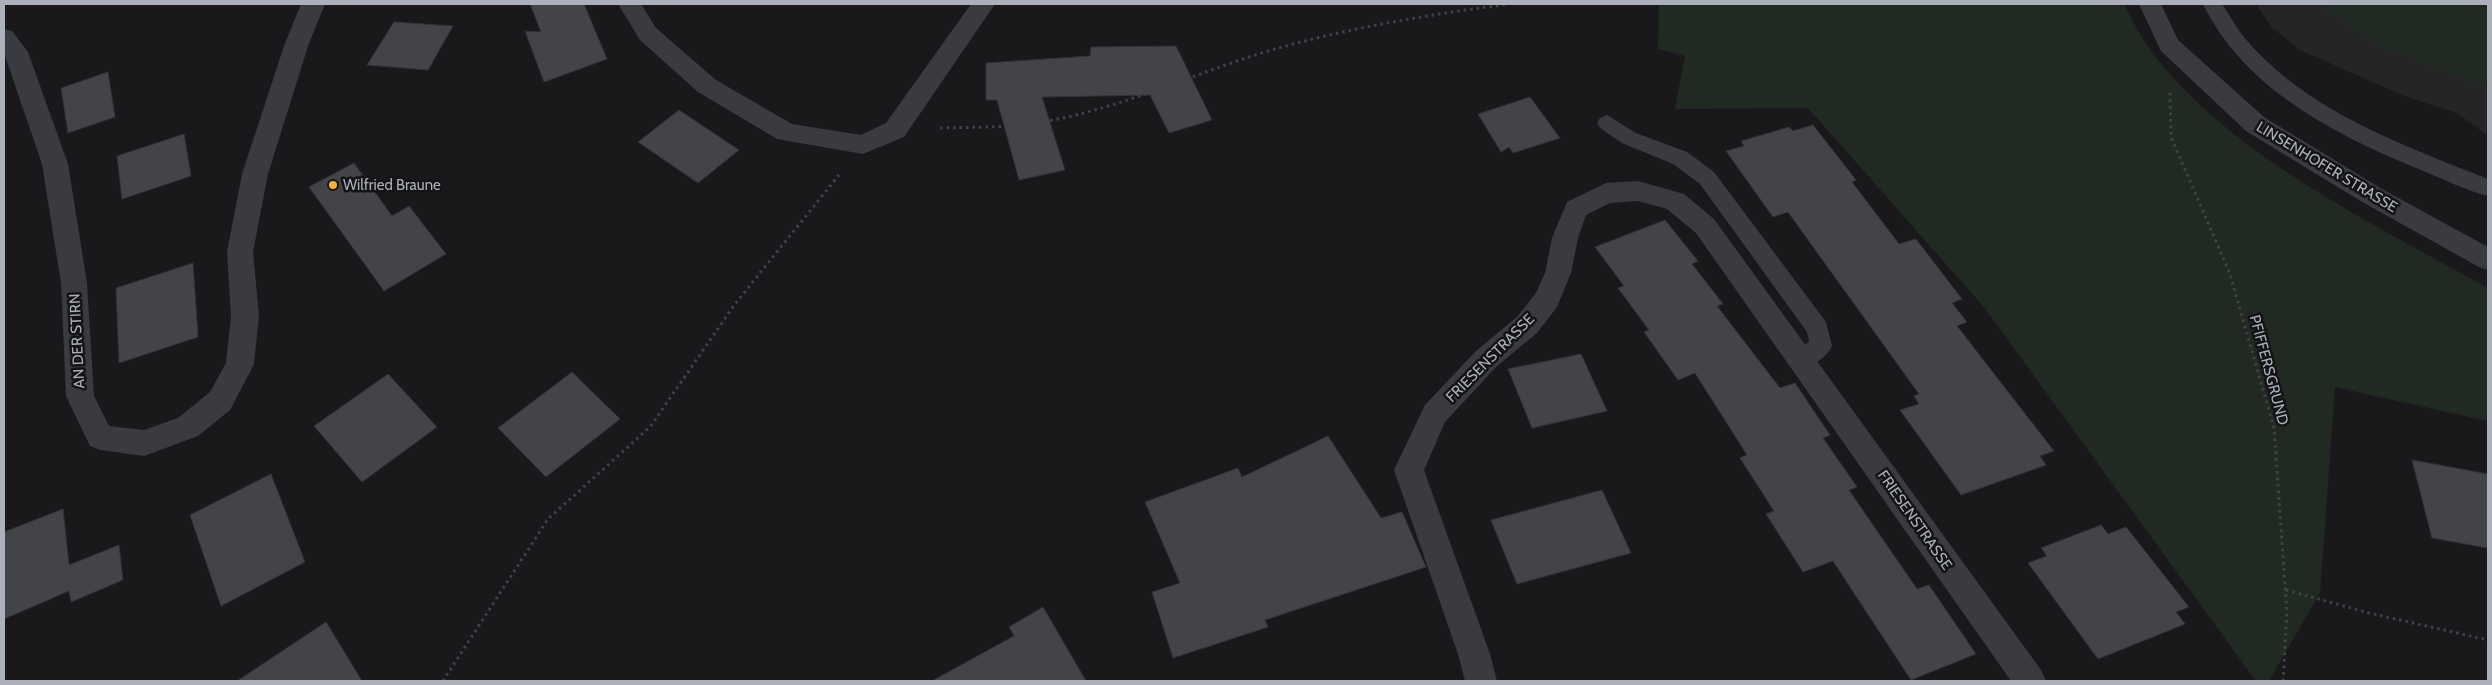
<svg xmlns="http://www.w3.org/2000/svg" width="2492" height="685" viewBox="0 0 2492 685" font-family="Cabin,sans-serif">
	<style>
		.built { fill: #252528 }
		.green { fill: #212a22 }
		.building { fill: #434448; stroke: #333337 }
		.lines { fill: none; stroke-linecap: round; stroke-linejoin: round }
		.path { stroke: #404247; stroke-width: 3; stroke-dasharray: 2.5 4; stroke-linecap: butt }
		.service { fill: #3a3b40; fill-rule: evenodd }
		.minor { fill: #3a3b40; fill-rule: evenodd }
		.poi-dot { fill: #f3b33a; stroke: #141416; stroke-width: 2 }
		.labels { text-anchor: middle; stroke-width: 5; stroke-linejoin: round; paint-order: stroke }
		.street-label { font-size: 15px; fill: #abb0bb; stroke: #141416 }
		.poi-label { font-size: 15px; fill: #abb0bb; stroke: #141416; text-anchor: start }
	</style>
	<rect width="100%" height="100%" fill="#19191b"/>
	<!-- built -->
	<path class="built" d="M2256,4H2488V136L2457,113L2407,97L2302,51L2272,28Z"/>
	<!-- green -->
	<g class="green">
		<path d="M1659,4H2124C2132,19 2140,36 2150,50C2229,155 2375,225 2488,288V421L2335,387L2320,593L2269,681H2256L1984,307L1808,108L1675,109L1685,56L1658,49Z"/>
		<path d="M2319,4H2488V83L2484,87L2378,46Z"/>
	</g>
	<!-- building -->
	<g class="building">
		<path d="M530,4H584L607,59L544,82L525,31L541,32Z"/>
		<path d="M394,22L453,26L428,70L367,65Z"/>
		<path d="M1176,46L1212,120L1169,133L1150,95L1042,97L1065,170L1019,180L997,100H986V63L1090,56L1091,47Z"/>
		<path d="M108,72L115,117L68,133L61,88Z"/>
		<path d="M1530,97L1560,138L1513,153L1509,147L1501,152L1478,114Z"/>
		<path d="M679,110L739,150L698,183L638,142Z"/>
		<path d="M1813,125L1856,180L1852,182L1899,244L1916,239L1962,299L1952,303L1967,322L1957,326L2054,451L2040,456L2046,465L1961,495L1900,410L1919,404L1914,396L1919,394L1788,212L1773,217L1726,151L1744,146L1741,141L1789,127L1793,131Z"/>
		<path d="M184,134L191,176L122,199L117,156Z"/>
		<path d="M354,163L392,216L409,206L446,254L384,291L309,187Z"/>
		<path d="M1665,220L1698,261L1692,264L1723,304L1717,306L1780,388L1795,383L1830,435L1823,438L1857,487L1849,490L1917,589L1929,585L1976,654L1911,680L1833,561L1803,572L1766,514L1774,511L1740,458L1747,455L1695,373L1678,380L1644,332L1649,330L1618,288L1624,286L1595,247Z"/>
		<path d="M193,263L198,337L119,363L116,288Z"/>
		<path d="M1581,354L1607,411L1532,428L1508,369Z"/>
		<path d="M572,372L620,419L546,477L498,428Z"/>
		<path d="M388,374L437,427L362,482L314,426Z"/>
		<path d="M1328,436L1381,518L1402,512L1426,567L1265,620L1268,627L1173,658L1152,592L1180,583L1145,502L1238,468L1242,477Z"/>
		<path d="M2412,460L2488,474V548L2432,538Z"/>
		<path d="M271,474L305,562L221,606L190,515Z"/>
		<path d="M1602,490L1631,553L1517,584L1491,520Z"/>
		<path d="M63,509L69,565L119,545L123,580L71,602L69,591L4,619V532Z"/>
		<path d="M2101,525L2108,534L2126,527L2189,607L2176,612L2185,624L2098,659L2028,563L2047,556L2041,548Z"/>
		<path d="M1043,607L1086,681H932L1014,636L1009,627Z"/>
		<path d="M326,622L362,681H237Z"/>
	</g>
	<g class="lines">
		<!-- path -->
		<g class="path">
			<path d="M2170,93L2171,137L2230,274L2274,428L2287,613L2283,681"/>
			<path d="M940,128C974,127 1008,128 1042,122C1126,108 1204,68 1286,46C1359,26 1434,14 1509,4"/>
			<path d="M2286,590L2369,613L2488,640"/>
			<path d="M443,681L548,519L650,427L735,304L839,175"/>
		</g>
		<!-- service -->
		<g class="service">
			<path d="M2203,4H2222C2229,14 2235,26 2243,36C2305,111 2401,144 2488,179V196C2465,190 2443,179 2421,170C2336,135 2245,90 2203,4Z"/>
			<path d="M1607,115L1636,133L1687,152L1714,172L1826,322L1832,346C1826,359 1807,371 1793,366L1790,359L1793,352L1809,342L1807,332L1700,184L1673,164L1622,143L1600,128L1597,123L1600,118Z"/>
		</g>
		<!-- minor -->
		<g class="minor">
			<path d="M301,4H325L308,46L268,174L253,252L259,316L254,364L250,372L230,410L198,436L144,456L100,450L90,446L66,396L61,283L42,164L4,53V29L12,31L28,52L68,164L87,283L94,396L109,426L144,430L178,418L210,392L226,363L231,316L227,252L242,174L284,46Z"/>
			<path d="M618,4H641L656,28L716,80L792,124L861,135L886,123L971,4H995L904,137L863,154L777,139L698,92L640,40Z"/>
			<path d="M2139,4H2161L2178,40L2264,117L2382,189L2488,247V270L2479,267L2364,203L2246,131L2161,51Z"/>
			<path d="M1638,181L1684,194L1714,219L2041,670L2046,681H2011L1696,233L1667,209L1638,201L1610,203L1586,215L1578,238L1571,273L1557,307L1537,333L1496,367L1445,422L1424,470L1490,654L1497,681H1465L1458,654L1394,470L1425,405L1476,351L1517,317L1536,293L1545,273L1552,238L1567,202L1606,183Z"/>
		</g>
	</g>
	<!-- markers -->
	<circle class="poi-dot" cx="333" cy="185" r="5"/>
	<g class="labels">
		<!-- street labels -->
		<g class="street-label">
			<text transform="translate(2327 167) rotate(31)" y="5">LINSENHOFER STRASSE</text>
			<text transform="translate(77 341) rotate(-93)" y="5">AN DER STIRN</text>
			<text transform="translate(1490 358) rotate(-45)" y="5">FRIESENSTRASSE</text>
			<text transform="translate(2269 370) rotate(75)" y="5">PFIFFERSGRUND</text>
			<text transform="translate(1915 520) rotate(55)" y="5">FRIESENSTRASSE</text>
		</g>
		<!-- poi labels -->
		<g class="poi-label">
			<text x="343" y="190">Wilfried Braune</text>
		</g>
	</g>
	<!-- border -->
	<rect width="2492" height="685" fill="none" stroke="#abb0bb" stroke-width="10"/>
</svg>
